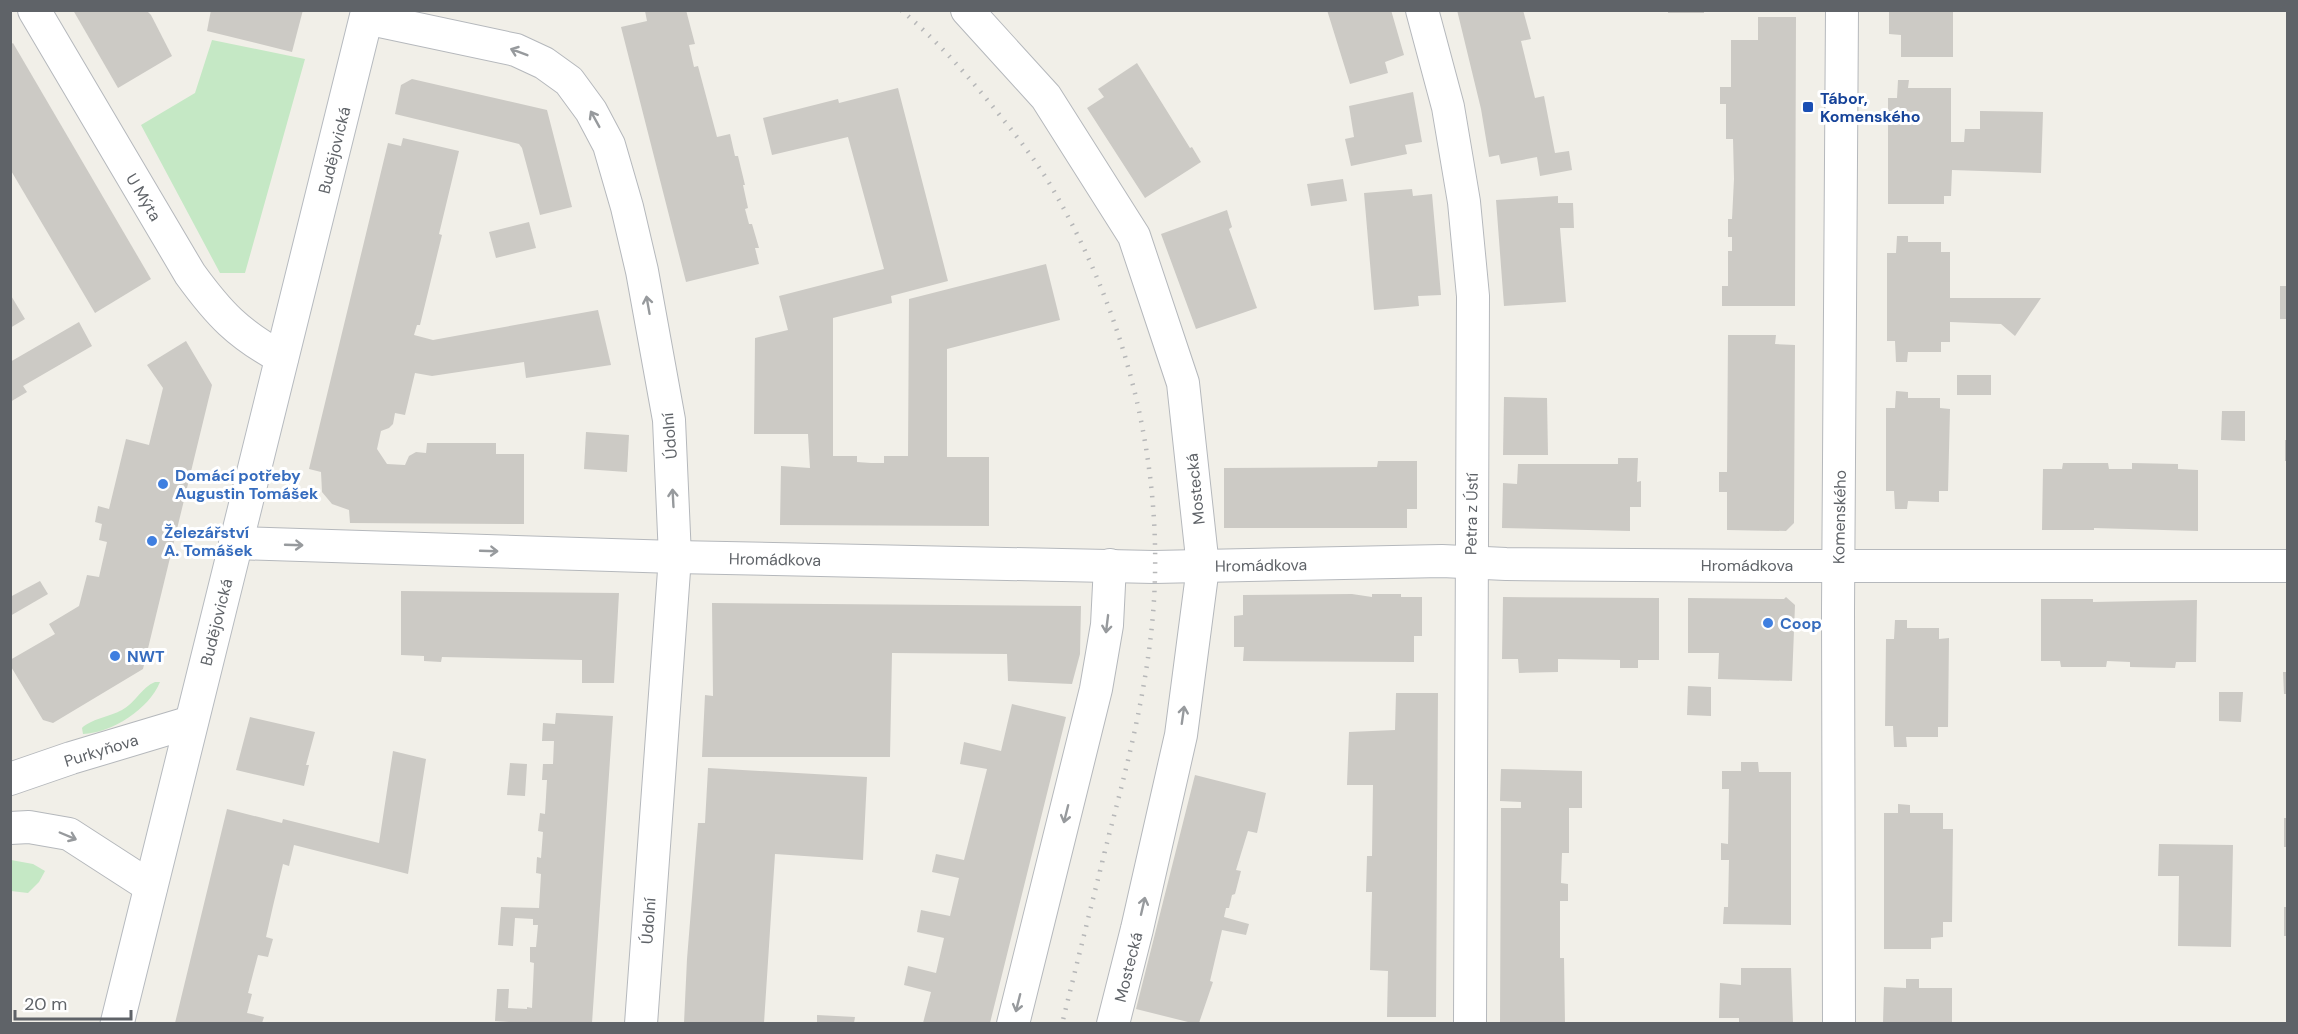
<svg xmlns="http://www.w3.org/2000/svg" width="2298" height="1034" viewBox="0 0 2298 1034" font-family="'DM Sans',sans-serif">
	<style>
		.green { fill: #c5e8c5 }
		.building { fill: #cccac5 }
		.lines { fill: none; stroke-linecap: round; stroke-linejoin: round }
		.street-casing { stroke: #b5b8bc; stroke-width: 34 }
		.secondary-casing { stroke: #b6babf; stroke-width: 35 }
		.street { stroke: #fff; stroke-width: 32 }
		.secondary { stroke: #fff; stroke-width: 33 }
		.rail { stroke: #b6b7b8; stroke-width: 4.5; stroke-dasharray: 1.5 8; stroke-linecap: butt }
		.oneway { stroke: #979a9d }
		.transit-dot { fill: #1a4fb4; stroke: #fff; stroke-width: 2 }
		.shop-dot { fill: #3f7fe0; stroke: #fff; stroke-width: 2 }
		.labels { text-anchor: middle; stroke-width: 6; stroke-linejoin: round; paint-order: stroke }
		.transit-label { font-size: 16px; font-weight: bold; fill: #164399; stroke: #fff; text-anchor: start }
		.street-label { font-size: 16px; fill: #5f6368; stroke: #fff }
		.shop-label { font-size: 16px; font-weight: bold; fill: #366cbe; stroke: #fff; text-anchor: start }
	</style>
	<rect width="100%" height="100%" fill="#f1efe8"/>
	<!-- green -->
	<g class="green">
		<path d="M212,40L305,59L245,273H220L141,125L195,93Z"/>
		<path d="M155,682H160C149,709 112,733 83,734L82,728C89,720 111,716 122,710C135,703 142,687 155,682Z"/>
		<path d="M11,860L33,864L45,871L39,882L28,893L11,891Z"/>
	</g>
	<!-- building -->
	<g class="building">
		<path d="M73,10H146L151,15L172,56L118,88Z"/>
		<path d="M211,10H303L292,52L207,31Z"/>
		<path d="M647,10H686L695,44L689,45L694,67L698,66L717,137L730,134L735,156H738L745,185H743L748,208L745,209L749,224H752L759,248H755L759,264L686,282L621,27L647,21L645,11Z"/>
		<path d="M1327,10H1391L1404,55L1385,62L1388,73L1350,84Z"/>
		<path d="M1457,10H1523L1531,39L1521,41L1535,98L1544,96L1555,153L1569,151L1572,170L1540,176L1537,157L1501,164L1499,155L1489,157L1481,109Z"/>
		<rect x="1668" y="10" width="36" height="3"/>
		<path d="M1889,10H1953V57H1901V35L1889,34Z"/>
		<path d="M1758,17H1796L1795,306H1722V286H1728V251H1732V237H1728V219H1732L1734,179L1733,139H1726V104H1720V87H1731V40H1758Z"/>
		<path d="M13,43L151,279L95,313L10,169V45Z"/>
		<path d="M1137,63L1190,148L1192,147L1201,162L1145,198L1087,108L1104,97L1098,89Z"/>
		<path d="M412,79L547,110L572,207L540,215L522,148L519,144L395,114L401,85Z"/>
		<path d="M1898,80H1909L1908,88H1951V142H1964L1965,129H1980V111L2043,112L2041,173L1952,170L1951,196H1944V204H1888V98H1897Z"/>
		<path d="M898,88L948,281L891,296L892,303L833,318V456H857V462L871,463H884V456H908L909,299L1046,264L1060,320L947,349V457H989V526L780,525L781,466L810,468L808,434H754L755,338L788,330L779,296L884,269L848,137L772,155L763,118L838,99L839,103Z"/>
		<path d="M1413,92L1422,142L1405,145L1407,154L1351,166L1345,139L1354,137L1349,106Z"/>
		<path d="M403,138L459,151L439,234L442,235L420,325H417L414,335L433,340L598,310L611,365L526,378L524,362L432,376L415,373L405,415L395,413L393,424L389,428L381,431L377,449L387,464L405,465L409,456L416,452L426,453L427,443H496V454H524V524L350,523L349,510L332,504L322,492L321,472L309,469L388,143L401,146Z"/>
		<path d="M1343,179L1347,201L1311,206L1307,184Z"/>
		<path d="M1412,189L1413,196L1432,194L1441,295L1418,296L1419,306L1374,310L1364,193Z"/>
		<path d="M1558,196V203H1573L1574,228H1560L1566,302L1504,306L1496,200Z"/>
		<path d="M1227,210L1232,227L1229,229L1257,308L1196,329L1161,234Z"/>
		<path d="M529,222L536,248L496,258L489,232Z"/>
		<path d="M1897,236H1908V242H1941V252H1950V298H2041L2015,336L2001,324L1950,322V342H1941V352H1908L1907,362H1896L1895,341H1887V253H1896Z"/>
		<rect x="2280" y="286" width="8" height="33"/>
		<path d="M10,294L25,319L10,328Z"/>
		<path d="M79,322L92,346L23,386L27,392L10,402V362Z"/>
		<path d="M1728,335H1776L1775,344L1795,345L1794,523L1786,531L1727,530V492H1719V472H1727Z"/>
		<path d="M186,341L212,385L143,669L53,723L43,720L10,665V660L55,634L49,624L79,606L87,575L99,577L107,542L99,540L102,524L95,522L98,506L109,509L126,439L149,445L163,388L147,365Z"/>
		<rect x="1957" y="375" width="34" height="20"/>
		<path d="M1896,391L1908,392V398H1940V408L1950,409L1948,491H1939V502L1908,501L1907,509H1895L1894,491H1886V408H1895Z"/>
		<path d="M1504,397L1547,398L1548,455H1503Z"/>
		<path d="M2222,411H2245V441L2221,440Z"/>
		<path d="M586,432L629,435L627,472L584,469Z"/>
		<rect x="2285" y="440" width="3" height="21"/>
		<path d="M1618,458H1638L1637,482L1641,481V507H1630V531L1502,528L1503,483L1517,484L1518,464H1618Z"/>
		<path d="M1378,461H1417V509H1407V528H1224V468L1377,467Z"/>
		<path d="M2063,463H2108L2109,469H2132V463L2178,464V469L2198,470V531L2094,528V530H2042L2043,469H2062Z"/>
		<path d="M40,581L48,594L10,616V597Z"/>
		<path d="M401,591L619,593L614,683H582V660L442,657L441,662L424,661V656L401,655Z"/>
		<path d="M1352,594L1372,597V594H1401V597H1422V636H1414V662L1243,661L1244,647H1234V616L1243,615V595Z"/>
		<path d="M1503,597L1659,598V660H1638V668H1620V660L1558,659V672L1519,673L1518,659H1502Z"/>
		<path d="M1786,597L1795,605L1792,681L1718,679L1719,653H1688V598L1784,599Z"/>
		<path d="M2041,599H2093V602L2197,600L2196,662H2176L2175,668L2130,667V662L2107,661L2106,667H2061L2060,661H2041Z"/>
		<path d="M712,603L1081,606L1080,654L1072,684L1008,681L1007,654L892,653L890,757H702L705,695L713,696Z"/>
		<path d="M1895,620H1907V628H1939V639L1949,638L1948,727H1938V737H1906L1907,747H1894L1893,726H1885L1886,639H1894Z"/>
		<path d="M2283,672H2288V694H2284Z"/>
		<path d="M1688,686L1711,687V716L1687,715Z"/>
		<path d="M2219,692H2243L2241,722L2219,721Z"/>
		<path d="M1396,693H1438L1436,1017H1387L1388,971L1370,970L1372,892H1366L1367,856H1372L1373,785H1347L1349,732L1395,730Z"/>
		<path d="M1012,704L1066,717L990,1023H923L931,992L904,985L908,966L936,973L944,938L917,932L921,910L950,916L959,878L932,872L936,854L964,860L987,769L960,764L964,742L1001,751Z"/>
		<path d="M556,713L613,716L592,1023H509V1022L495,1021L497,989H509L508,1008L527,1009V1007L532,1008L534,963L530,962V947H536L538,925H533V919L515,918L513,946L498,945L501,907L539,908L541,874L536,873L537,857L541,858L543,832L538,831L540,813L545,814L547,780H542L543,764H553L554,741H542L543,723L555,724Z"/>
		<path d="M250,717L315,732L306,765H309L304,786L236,770Z"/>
		<path d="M393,751L426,759L408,874L294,845L289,866L283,864L273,906L266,937L273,939L268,957L258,955L248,993L252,994L247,1013L264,1017L262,1023H175L227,809L282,823L283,819L379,843Z"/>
		<path d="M1741,762H1758L1759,772H1791V925L1723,924L1724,907H1728L1729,860H1721V843L1728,844L1729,789H1722V771H1741Z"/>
		<path d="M510,763L527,764L525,796L507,795Z"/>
		<path d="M708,768L867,777L863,860L775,854L764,1023H684L687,959L698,823H705Z"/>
		<path d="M1501,769L1582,771V808H1569V853H1562L1561,883L1568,884V901H1560V958H1564L1565,1023H1500L1501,808H1521V802L1500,801Z"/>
		<path d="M1195,775L1266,793L1257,833L1248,831L1236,870L1241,871L1235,894L1232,895L1229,908H1226L1224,917L1249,924L1246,935L1222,930L1210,981L1213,982L1199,1023H1192L1136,1009Z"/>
		<path d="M1898,804L1910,805V813H1943V829H1953L1952,922H1943V937L1931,938V949H1884V813H1898Z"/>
		<rect x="2284" y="818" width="4" height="29"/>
		<path d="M2159,844L2233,845L2231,947L2178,946L2179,876H2158Z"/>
		<rect x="2284" y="907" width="4" height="29"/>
		<path d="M1741,968H1791L1793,1022L1739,1023V1018H1719L1720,983L1741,985Z"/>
		<path d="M1906,979H1919V988H1952V1023H1883L1884,987L1906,988Z"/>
		<path d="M817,1015L855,1017L854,1023H817Z"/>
	</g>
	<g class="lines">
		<defs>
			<g id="street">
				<path d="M34,10L190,274C219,314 238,334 282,358"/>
				<path d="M967,10L1046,97L1134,236L1183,383L1203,567L1181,735L1137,929L1113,1024"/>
				<path d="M1422,10L1448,107L1464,202L1473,296L1470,1024"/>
				<path d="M366,18L516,50L544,63L569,81L591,111L609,145L627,207L642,271L669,420L675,557L641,1024"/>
				<path d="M235,543L675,557L1154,567L1442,561L1506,564L1789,566H2288"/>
				<path d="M10,779L71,758L191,722"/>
				<path d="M10,828L29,827L69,834L151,887"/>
				<path d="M1013,1024L1096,689L1107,625L1110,565"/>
				<path d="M1839,1024L1838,611L1842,10"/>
			</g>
			<path id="secondary" d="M117,1024L368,10"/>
		</defs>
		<!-- street casing -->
		<use href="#street" class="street-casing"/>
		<!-- secondary casing -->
		<use href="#secondary" class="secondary-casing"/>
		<!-- street -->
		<use href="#street" class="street"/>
		<!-- secondary -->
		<use href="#secondary" class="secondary"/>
		<!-- rail -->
		<path class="rail" d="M901,10C933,37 962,69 989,102C1011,129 1033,156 1051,186C1128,317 1167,473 1152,625C1145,695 1128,763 1110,831C1094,895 1078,959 1062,1024"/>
	</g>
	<!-- one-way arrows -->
	<defs><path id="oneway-shaft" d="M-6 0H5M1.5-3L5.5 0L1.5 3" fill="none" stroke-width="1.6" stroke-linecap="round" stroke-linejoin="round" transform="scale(1.5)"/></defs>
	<g class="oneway">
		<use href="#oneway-shaft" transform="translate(519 52) rotate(-159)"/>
		<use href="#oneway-shaft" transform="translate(595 119) rotate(-119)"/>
		<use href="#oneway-shaft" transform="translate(648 305) rotate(-100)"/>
		<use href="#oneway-shaft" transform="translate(673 498) rotate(-93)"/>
		<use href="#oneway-shaft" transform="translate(294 545) rotate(2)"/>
		<use href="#oneway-shaft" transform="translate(489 551) rotate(2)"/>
		<use href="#oneway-shaft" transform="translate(1107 624) rotate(97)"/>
		<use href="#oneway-shaft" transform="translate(1183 715) rotate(-82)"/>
		<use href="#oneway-shaft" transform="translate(1066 814) rotate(104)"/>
		<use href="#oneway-shaft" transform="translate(68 836) rotate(23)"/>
		<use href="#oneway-shaft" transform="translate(1143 906) rotate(-77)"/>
		<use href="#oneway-shaft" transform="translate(1018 1003) rotate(104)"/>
	</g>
	<!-- markers -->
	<rect class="transit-dot" x="1802" y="101" width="12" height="12" rx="3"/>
	<g class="shop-dot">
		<circle cx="163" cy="484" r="6"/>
		<circle cx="152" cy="541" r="6"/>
		<circle cx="1768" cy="623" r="6"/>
		<circle cx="115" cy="656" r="6"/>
	</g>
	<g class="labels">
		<!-- transit labels -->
		<g class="transit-label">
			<text x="1820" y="104">Tábor,<tspan x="1820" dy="18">Komenského</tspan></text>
		</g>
		<!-- street labels -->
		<g class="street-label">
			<text transform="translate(334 150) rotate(-76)" y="6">Budějovická</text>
			<text transform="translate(144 197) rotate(59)" y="6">U Mýta</text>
			<text transform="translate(669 436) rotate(-95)" y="6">Údolní</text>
			<text transform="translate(1195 489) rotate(-96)" y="6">Mostecká</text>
			<text transform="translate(1471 514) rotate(-89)" y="6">Petra z Ústí</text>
			<text transform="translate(1839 517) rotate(-89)" y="6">Komenského</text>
			<text transform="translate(775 559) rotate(1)" y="6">Hromádkova</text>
			<text transform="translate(1261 565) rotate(-1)" y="6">Hromádkova</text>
			<text x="1747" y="571">Hromádkova</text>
			<text transform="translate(216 622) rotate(-76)" y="6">Budějovická</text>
			<text transform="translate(101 750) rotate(-17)" y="6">Purkyňova</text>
			<text transform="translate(648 921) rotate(-86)" y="6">Údolní</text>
			<text transform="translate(1128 967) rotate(-76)" y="6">Mostecká</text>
		</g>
		<!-- shop labels -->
		<g class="shop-label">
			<text x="175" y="481">Domácí potřeby<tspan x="175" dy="18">Augustin Tomášek</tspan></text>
			<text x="164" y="538">Železářství<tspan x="164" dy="18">A. Tomášek</tspan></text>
			<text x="1780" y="629">Coop</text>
			<text x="127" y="662">NWT</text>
		</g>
	</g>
	<!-- border -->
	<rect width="2298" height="1034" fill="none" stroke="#5f6368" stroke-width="24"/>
	<!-- scale -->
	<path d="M15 1010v9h116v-9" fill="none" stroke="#5f6368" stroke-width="3"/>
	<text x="24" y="1010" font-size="18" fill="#5f6368" stroke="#ffffff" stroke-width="4.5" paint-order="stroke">20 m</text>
</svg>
